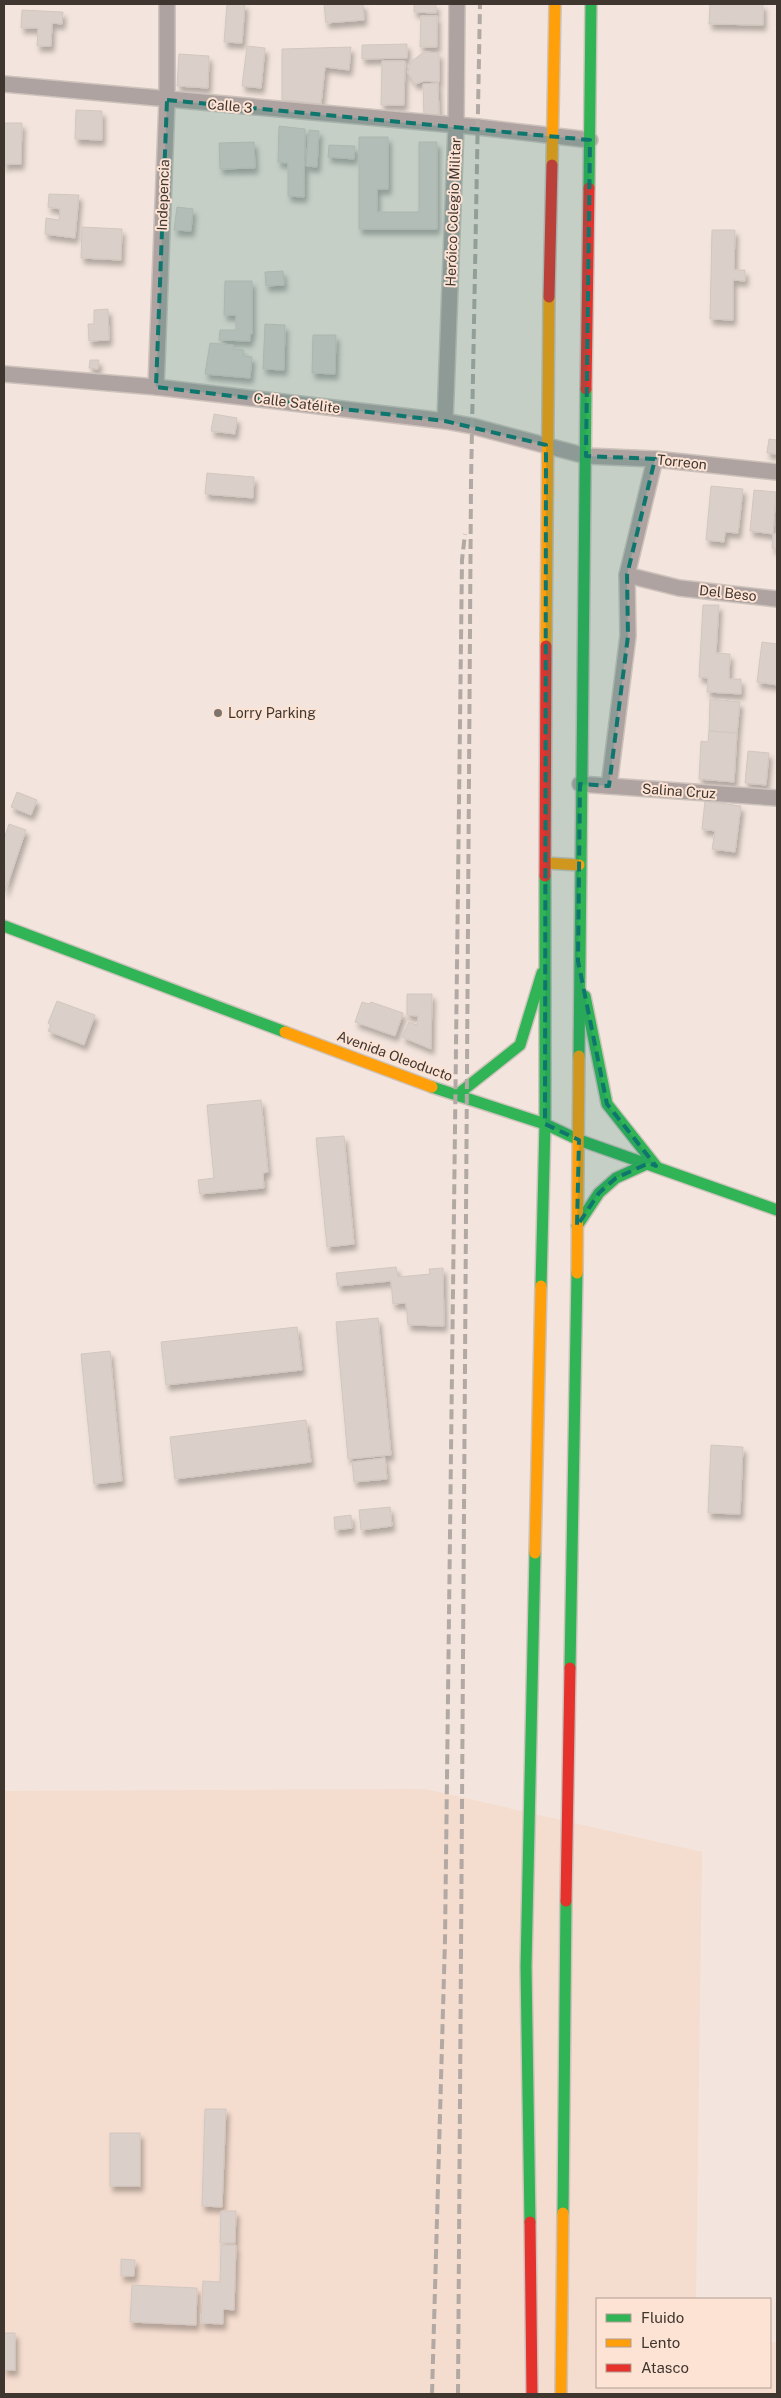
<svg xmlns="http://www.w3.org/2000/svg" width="781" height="2398" viewBox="0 0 781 2398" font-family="'Public Sans',sans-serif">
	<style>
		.built { fill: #f4dcce }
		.building { fill: #dacfc9; stroke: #d2c7c0; filter: url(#shadow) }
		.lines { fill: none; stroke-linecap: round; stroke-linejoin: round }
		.street-casing { stroke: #cec3bc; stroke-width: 18 }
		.fast-casing { stroke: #cec3bc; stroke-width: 14 }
		.slow-casing { stroke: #cec3bc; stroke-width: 14 }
		.jam-casing { stroke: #cec3bc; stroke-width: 14 }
		.street { stroke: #aea3a0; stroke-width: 15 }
		.fast { stroke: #30b455; stroke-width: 11 }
		.slow { stroke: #ff9f0a; stroke-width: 11 }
		.jam { stroke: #e5322d; stroke-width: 11 }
		.rail { stroke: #b2a9a4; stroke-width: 4; stroke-dasharray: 10 5; stroke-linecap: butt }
		.marked { fill: #0f766e; fill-opacity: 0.2; stroke: #0f766e; stroke-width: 4; stroke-dasharray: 10 6; stroke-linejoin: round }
		.poi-dot { fill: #7f736d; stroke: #fce3d4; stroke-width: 2 }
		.labels { text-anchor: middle; stroke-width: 4; stroke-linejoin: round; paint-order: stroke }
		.street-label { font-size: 14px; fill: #403630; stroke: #fce3d4 }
		.poi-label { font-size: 14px; fill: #403630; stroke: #fce3d4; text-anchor: start }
	</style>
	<defs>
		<filter id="shadow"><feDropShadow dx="3" dy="5.5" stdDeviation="2.5" flood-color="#0004"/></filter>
	</defs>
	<rect width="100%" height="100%" fill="#f3e5dd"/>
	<!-- built -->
	<path class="built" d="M425,1789L702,1852L696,2299H597V2387H770V2342H777V2394H4V1791Z"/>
	<!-- building -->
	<g class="building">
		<path d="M227,4H245L242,43L224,42Z"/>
		<path d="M324,4H363L364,20L326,23Z"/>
		<path d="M414,4H436V13L414,12Z"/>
		<path d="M710,4H763V25L709,24Z"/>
		<path d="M22,10L63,12L62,24L52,23L51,46H37L38,28H21Z"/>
		<path d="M421,16H437V47H420Z"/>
		<path d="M407,44V58L362,59V45Z"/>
		<path d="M247,46L265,48L261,88L242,86Z"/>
		<path d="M351,47L349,70L325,67L321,104L282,100V49Z"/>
		<path d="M424,52L439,53V82L425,81L415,84L408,73L409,66L413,60Z"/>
		<path d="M179,54L209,56L208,88L177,86Z"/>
		<path d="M382,61H405L404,105H381Z"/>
		<path d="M438,83L439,117L424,118L423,84Z"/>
		<path d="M76,110L102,111V140L75,139Z"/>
		<path d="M4,123H22L21,164H6L4,167Z"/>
		<path d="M279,126L305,129L304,197L288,196V163L278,162Z"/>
		<path d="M309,130L319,131L317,167L306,166Z"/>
		<path d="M359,137H388V189H377V212H419V142H437V229H359Z"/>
		<path d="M254,142L255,168L220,169L219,143Z"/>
		<path d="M329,145L355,146L354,159L328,157Z"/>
		<path d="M49,194L79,195L75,238L45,234L46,218L59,220L60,209L48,207Z"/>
		<path d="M177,207L193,209L191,231L174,230Z"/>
		<path d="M82,227L122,229L121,260L81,258Z"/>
		<path d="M712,230H735L734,270H745V281L733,280V320L710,319Z"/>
		<path d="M283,271L284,285L266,286L265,272Z"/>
		<path d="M225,281H252V334H250V341L219,340L220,330H236V315H224Z"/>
		<path d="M108,309L109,340L89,341L88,324H94V310Z"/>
		<path d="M265,324L285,325L284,370L263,369Z"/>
		<path d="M313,335H336L335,374L312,373Z"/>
		<path d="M210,343L233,345V349L244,350L243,356L252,357L250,378L205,374Z"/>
		<path d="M90,360H99L98,369L89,368Z"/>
		<path d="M214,414L237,418L235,434L211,431Z"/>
		<path d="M769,439L777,440V454L767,453Z"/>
		<path d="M207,473L254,477L253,498L205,494Z"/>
		<path d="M711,486L743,489L738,533L725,532L724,542L706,540Z"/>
		<path d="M754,490L776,492L773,534L750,531Z"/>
		<path d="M773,534H777V549L772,548Z"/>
		<path d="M703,605H719L716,653L730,654L729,679H741V694L707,692L708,678L699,677Z"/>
		<path d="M762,642L777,644V685L757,682Z"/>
		<path d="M710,699L740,702L737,733L709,731Z"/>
		<path d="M709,731L737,733L734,782L699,779L701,741L708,742Z"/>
		<path d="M748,751L769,753L766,785L745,783Z"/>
		<path d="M17,792L37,800L31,815L11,807Z"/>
		<path d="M705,801L741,806L735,852L712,849L715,831L702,829Z"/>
		<path d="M9,824L26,830L5,892L4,839Z"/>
		<path d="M407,994H432L431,1049L402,1037L409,1022L417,1025L418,1016L407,1015Z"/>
		<path d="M57,1001L95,1015L84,1045L48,1031L51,1025L48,1023Z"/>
		<path d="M362,1002L369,1004L371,1002L403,1013L395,1036L355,1022Z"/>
		<path d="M261,1100L268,1172L263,1173L264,1188L200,1194L198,1180L214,1178L207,1105Z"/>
		<path d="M344,1136L354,1244L327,1247L316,1138Z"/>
		<path d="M396,1267L398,1277L430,1274L429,1269L443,1268L444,1326L408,1325L406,1303L393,1304L391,1281L338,1286L336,1273Z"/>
		<path d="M378,1318L391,1455L348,1459L336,1322Z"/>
		<path d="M297,1327L302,1370L166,1385L161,1342Z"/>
		<path d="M110,1351L122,1481L94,1484L81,1354Z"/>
		<path d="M306,1420L311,1462L175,1479L170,1437Z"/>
		<path d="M711,1445L743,1447L740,1514L708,1513Z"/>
		<path d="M385,1458L387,1479L354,1482L352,1462Z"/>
		<path d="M390,1507L392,1526L361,1530L359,1510Z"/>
		<path d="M351,1515L352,1528L335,1530L334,1517Z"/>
		<path d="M205,2109H226L222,2207L202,2206Z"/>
		<rect x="110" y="2133" width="30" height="53"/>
		<path d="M221,2211H236L235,2243H220Z"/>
		<path d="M221,2245H236L234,2310L223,2309V2324L201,2323L203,2281L220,2282Z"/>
		<path d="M121,2259L135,2260L134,2276H121Z"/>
		<path d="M132,2285L197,2288L196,2325L130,2322Z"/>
		<rect x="4" y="2333" width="11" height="37"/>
	</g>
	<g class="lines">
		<defs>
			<g id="street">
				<path d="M4,84L478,127L590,140"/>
				<path d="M4,374L156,387L445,421L472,426L586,456L655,459L777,472"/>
				<path d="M156,387L167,100V4"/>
				<path d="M445,421L456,125L457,4"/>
				<path d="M627,575L679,588L777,599"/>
				<path d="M580,784L777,798"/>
				<path d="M609,786L628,636L627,575L655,459"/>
			</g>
			<g id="fast">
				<path d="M589,188L591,4"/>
				<path d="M4,926L285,1032"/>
				<path d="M585,996L607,1104L656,1166"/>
				<path d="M579,1056L586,389"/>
				<path d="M432,1087L545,1124L579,1140L777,1210"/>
				<path d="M457,1095L520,1045L542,973"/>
				<path d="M577,1226L599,1193L616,1178L649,1163"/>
				<path d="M541,1286L545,1124V876"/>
				<path d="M570,1668L577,1273"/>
				<path d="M563,2213L566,1901"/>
				<path d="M530,2222L526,1967L535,1553"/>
			</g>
			<g id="slow">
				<path d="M552,165L555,4"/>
				<path d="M546,646L549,297"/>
				<path d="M546,863L579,865"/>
				<path d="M285,1032L432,1087"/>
				<path d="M577,1273L579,1056"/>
				<path d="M535,1553L541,1286"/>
				<path d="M561,2394L563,2213"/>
			</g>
			<g id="jam">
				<path d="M549,297L552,165"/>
				<path d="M586,389L589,188"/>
				<path d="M545,876L546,646"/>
				<path d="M566,1901L570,1668"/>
				<path d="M530,2222L532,2394"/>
			</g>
		</defs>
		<!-- street casing -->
		<use href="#street" class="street-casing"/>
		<!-- fast casing -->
		<use href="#fast" class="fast-casing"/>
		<!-- slow casing -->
		<use href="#slow" class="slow-casing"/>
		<!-- jam casing -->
		<use href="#jam" class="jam-casing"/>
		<!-- street -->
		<use href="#street" class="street"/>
		<!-- fast -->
		<use href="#fast" class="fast"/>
		<!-- slow -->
		<use href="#slow" class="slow"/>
		<!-- jam -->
		<use href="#jam" class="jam"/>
		<!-- rail -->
		<g class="rail">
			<path d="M432,2394L445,1940L462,560L465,534"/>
			<path d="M458,2394L471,482L480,4"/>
		</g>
	</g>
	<!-- marked area -->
	<path class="marked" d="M167,100L590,140L586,456L655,459L627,575L628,636L609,786L580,784L578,961L607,1104L656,1166L649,1163L616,1178L599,1193L577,1226L579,1140L545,1124L546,445L445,421L156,387Z"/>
	<!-- markers -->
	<circle class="poi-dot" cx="218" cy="713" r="5"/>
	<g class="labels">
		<!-- street labels -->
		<g class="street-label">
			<text transform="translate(230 106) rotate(5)" y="5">Calle 3</text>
			<text transform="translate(163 195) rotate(-88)" y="5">Indepencia</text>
			<text transform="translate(453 212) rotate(-88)" y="5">Heróico Colegio Militar</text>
			<text transform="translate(297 403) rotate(7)" y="5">Calle Satélite</text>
			<text transform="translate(682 462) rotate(6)" y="5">Torreon</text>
			<text transform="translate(728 593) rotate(6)" y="5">Del Beso</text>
			<text transform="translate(679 791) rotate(4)" y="5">Salina Cruz</text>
			<text transform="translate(395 1056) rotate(20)" y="5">Avenida Oleoducto</text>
		</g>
		<!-- poi labels -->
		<g class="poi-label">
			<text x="228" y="718">Lorry Parking</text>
		</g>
	</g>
	<!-- border -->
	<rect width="781" height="2398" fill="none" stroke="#403630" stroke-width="10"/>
	<!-- legend -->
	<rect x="596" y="2298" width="175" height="90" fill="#fce3d4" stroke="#b19e92"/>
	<rect x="606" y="2314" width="25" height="8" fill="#30b455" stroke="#b19e92"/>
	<text x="641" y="2323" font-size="15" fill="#403630">Fluido</text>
	<rect x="606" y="2339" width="25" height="8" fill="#ff9f0a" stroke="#b19e92"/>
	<text x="641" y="2348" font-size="15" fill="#403630">Lento</text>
	<rect x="606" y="2364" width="25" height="8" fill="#e5322d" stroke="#b19e92"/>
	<text x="641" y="2373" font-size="15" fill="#403630">Atasco</text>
</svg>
